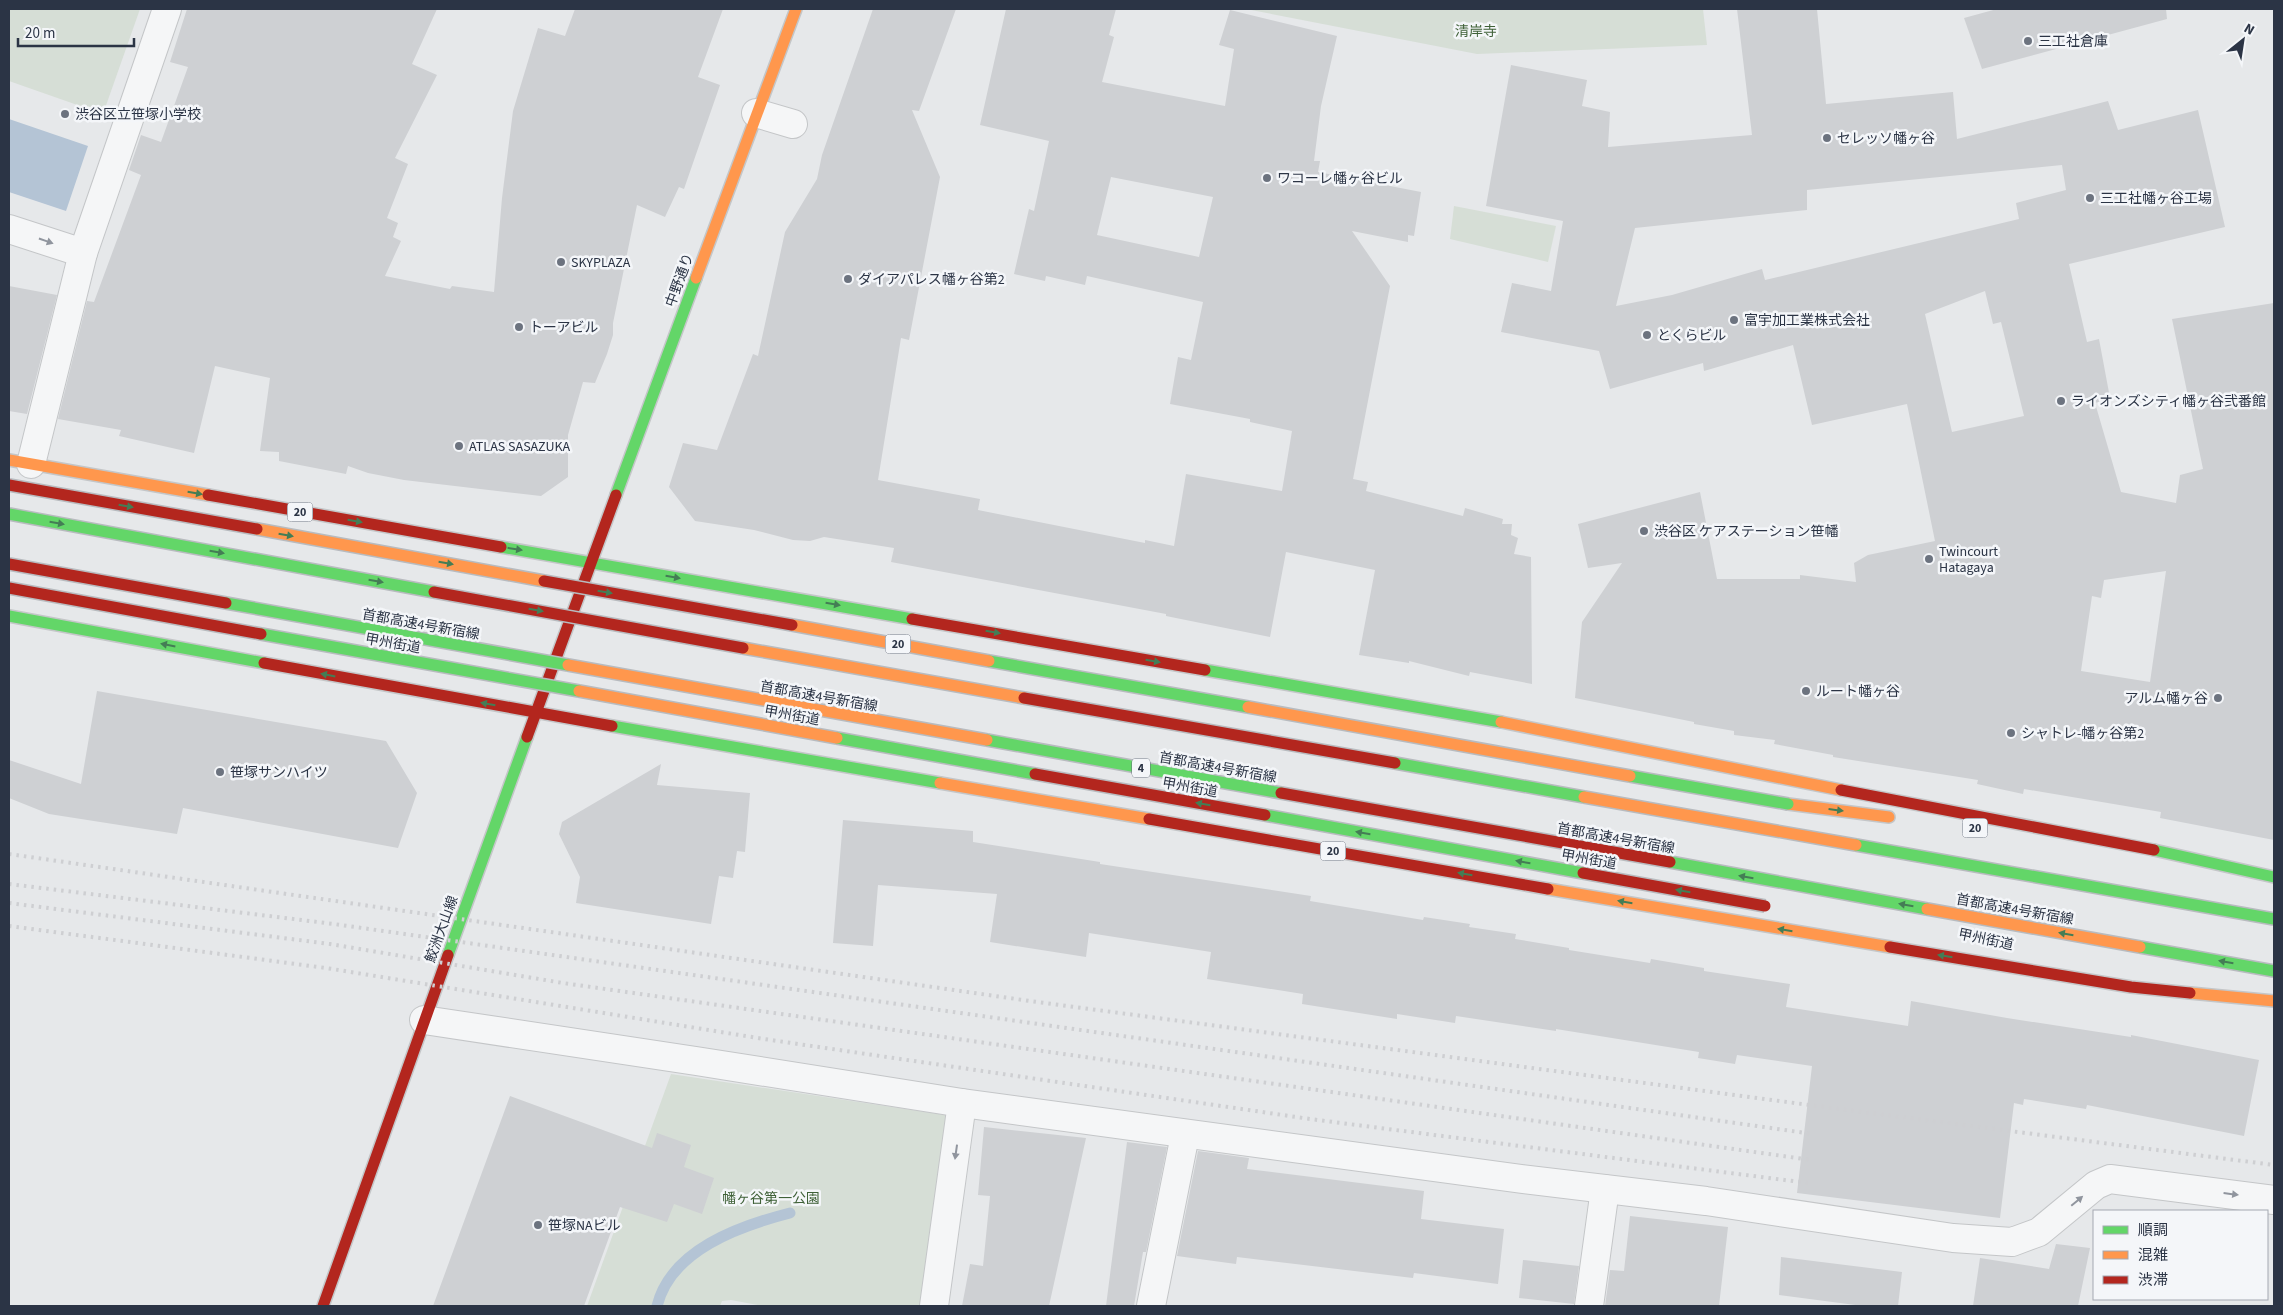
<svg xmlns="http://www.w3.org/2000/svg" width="2283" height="1315" viewBox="0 0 2283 1315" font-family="'Source Sans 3','Noto Sans JP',sans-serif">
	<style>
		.green { fill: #d6ded6 }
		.water { fill: #b4c4d5 }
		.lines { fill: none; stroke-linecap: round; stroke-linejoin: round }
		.stream { stroke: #b4c4d5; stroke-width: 11 }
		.building { fill: #ced0d3; fill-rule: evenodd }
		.street-casing { stroke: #c4c6c8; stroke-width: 30 }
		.fast-casing { stroke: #c4c6c8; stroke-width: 14 }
		.slow-casing { stroke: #c4c6c8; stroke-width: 14 }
		.jam-casing { stroke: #c4c6c8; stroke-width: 14 }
		.street { stroke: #f5f6f7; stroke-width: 28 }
		.fast { stroke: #63d668; stroke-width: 11 }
		.slow { stroke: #ff974d; stroke-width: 11 }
		.jam { stroke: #b3261e; stroke-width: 11 }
		.rail { stroke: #cecfd2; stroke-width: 4; stroke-dasharray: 2.5 5; stroke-linecap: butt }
		.fast-bridge-casing { stroke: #b8bbbf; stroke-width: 14; stroke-linecap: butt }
		.slow-bridge-casing { stroke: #b8bbbf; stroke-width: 14; stroke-linecap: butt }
		.jam-bridge-casing { stroke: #b8bbbf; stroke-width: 14; stroke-linecap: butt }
		.fast-bridge { stroke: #63d668; stroke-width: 11 }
		.slow-bridge { stroke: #ff974d; stroke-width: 11 }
		.jam-bridge { stroke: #b3261e; stroke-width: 11 }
		.oneway { fill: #90959e }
		.oneway2 { fill: #447d55 }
		.poi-dot { fill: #6c737f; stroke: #f4f6f9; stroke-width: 2 }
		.labels { text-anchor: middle; stroke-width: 5; stroke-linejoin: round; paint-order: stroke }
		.shield { fill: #f4f6f9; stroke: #676e7b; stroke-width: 1 }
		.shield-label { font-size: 12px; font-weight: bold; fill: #2b3445 }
		.park-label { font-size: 14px; fill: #3f6138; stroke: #f4f6f9 }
		.poi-label { font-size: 14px; fill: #2b3445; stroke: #f4f6f9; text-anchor: start }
		.street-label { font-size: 14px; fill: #2b3445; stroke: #f4f6f9 }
	</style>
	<rect width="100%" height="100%" fill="#e6e8ea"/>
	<!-- green -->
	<g class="green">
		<path d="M9,9H140L103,114L9,81Z"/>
		<path d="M1246,9H1703L1707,45L1477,54Z"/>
		<path d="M1454,206L1556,226L1548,262L1450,239Z"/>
		<path d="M671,1074L952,1116L928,1306H763L731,1300L722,1301L720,1306H587Z"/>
	</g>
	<!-- water -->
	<path class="water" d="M9,119L88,146L66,211L9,192Z"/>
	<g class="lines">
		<!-- stream -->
		<path class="stream" d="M657,1306C671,1250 739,1226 790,1213"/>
	</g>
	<!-- building -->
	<g class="building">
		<path d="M187,9H437L412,64L437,75L395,158L408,164L387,218L398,223L393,237L401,241L385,276L450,289L452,286L494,292L502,198L513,111L538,28L565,36L575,9H723L698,77L720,85L684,189L679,187L665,217L637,205L613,323V335L607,354L595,383L583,382L568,435V477L541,496L404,480L368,473L348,466L346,474L279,461V452L260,451L270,378L215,366L194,453L119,436L121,430L58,419L87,301L94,302L141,175L129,170L141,135L161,142L188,67L170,62Z"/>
		<path d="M873,9H956L919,111L912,110L940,177L909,340L901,338L878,480L980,499L978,510L1145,543V540L1174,546L1186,474L1282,491L1292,431L1250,422V419L1170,404L1178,357L1191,360L1203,302L1087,276L1085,285L1046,276L1045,281L1014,274L1029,209L1034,211L1049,141L980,125L1006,9H1116L1109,35L1114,37L1102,82L1225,106L1234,49L1219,45L1230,10L1337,36L1321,106L1314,161H1320L1318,172L1421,192L1414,236L1408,235V242L1352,231L1390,286L1353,479L1368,482L1366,491L1463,516L1465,508L1503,519L1502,524H1512L1511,535L1518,538L1514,554L1531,557L1532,684L1470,672L1469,676L1409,661V663L1359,655L1375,570L1286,552L1270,637L1166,616V614L891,562L894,548L824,537L810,541L793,540L754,530L695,521L669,487L683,443L717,450L753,354L758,356L785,232L817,179L822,155ZM1111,177L1213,197L1199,257L1097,235Z"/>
		<path d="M1737,9H1817L1826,104L1953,92L1957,139L2108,101L2118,130L2198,110L2225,227L2069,264L2087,342L2099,339L2110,398L2095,403L2121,492L2176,503L2180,475L2203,469L2172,319L2274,303V840L2160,818L2161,812L2024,789L2023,794L1977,784L1978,780L1833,757V755L1774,744L1775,740L1734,735V731L1694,724V722L1575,698L1582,622L1622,563L1588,568L1578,524L1700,492L1717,579H1800V575L1856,582L1854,563L1868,555L1935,541L1907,404L1812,425L1793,345L1704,371L1703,363L1610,389L1599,351L1501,332L1512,283L1551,291L1563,221L1486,206L1511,65L1587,80L1582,106L1610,112L1608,147L1752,135ZM2062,165L2066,190L2016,203L2019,219L1765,280L1762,269L1672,295L1616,306L1635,228L1807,210V190ZM1985,291L1993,324L2001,322L2024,416L1952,432L1925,314ZM2166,571L2150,682L2081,671L2092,596L2101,598L2104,580Z"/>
		<path d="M1997,9H2166L2167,19L1982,69L1964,18Z"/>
		<path d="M9,286L57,295L27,414L9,411Z"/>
		<path d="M97,691L386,741L417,793L398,848L183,808L177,834L49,814L9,798V760L81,784Z"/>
		<path d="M661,764L657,785L750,793L745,852L737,851L733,878L719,876L711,924L576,903L580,877L559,834L562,822Z"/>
		<path d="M843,820L973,831V842L1100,862V864L1311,896L1310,901L1423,920L1424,917L1470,924L1469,927L1516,934L1515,939L1569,948V950L1650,963L1651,959L1704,968V971L1790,984L1786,1007L1908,1026L1911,1001L2007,1018L2131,1037V1035L2259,1060L2244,1136L2087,1105L2086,1109L2024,1099L2023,1105L2014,1103L2000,1218L1797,1193L1812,1066L1737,1055L1735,1064L1698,1058L1699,1052L1556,1029V1031L1456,1016L1455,1023L1397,1014V1019L1302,1004L1303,994L1207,979L1211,952L1089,933L1086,957L990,942L997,894L878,885L873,946L833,943Z"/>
		<path d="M510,1096L652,1148L657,1133L691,1145L684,1167L714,1178L702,1214L674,1204L667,1222L620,1207L584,1306H433Z"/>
		<path d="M984,1127L1086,1138L1049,1306H962L970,1264L983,1266L990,1196L978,1195Z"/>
		<path d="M1127,1142L1167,1147L1146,1252H1143L1134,1306H1106Z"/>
		<path d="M1198,1151L1249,1158L1247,1169L1424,1191L1421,1219L1504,1229L1498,1284L1414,1273L1413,1278L1237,1257L1236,1264L1177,1256Z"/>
		<path d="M1630,1216L1728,1227L1719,1306H1605L1610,1270L1624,1271Z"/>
		<path d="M2056,1244L2090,1248L2078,1306H1973L1980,1258L2049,1269Z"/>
		<path d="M1781,1257L1902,1272L1898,1306H1863L1779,1295Z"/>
		<path d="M1523,1260L1579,1266L1574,1304L1519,1298Z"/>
	</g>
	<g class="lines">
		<defs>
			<g id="street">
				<path d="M756,113L793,124"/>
				<path d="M9,229L83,253"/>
				<path d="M31,464L83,253L167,9"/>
				<path d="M424,1020L696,1061L962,1103L1522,1179L1706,1201L1953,1238L2012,1242L2039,1232L2096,1185L2110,1179L2274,1200"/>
				<path d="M934,1306L962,1103"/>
				<path d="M1151,1306L1185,1135"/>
				<path d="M1589,1306L1605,1189"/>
			</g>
			<g id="fast">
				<path d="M616,495L696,278"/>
				<path d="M501,547L912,619"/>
				<path d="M9,616L264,663"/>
				<path d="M1205,670L1501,722"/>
				<path d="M612,726L940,783"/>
				<path d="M2154,850L2274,877"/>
				<path d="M448,955L527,737"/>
			</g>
			<g id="slow">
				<path d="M696,278L796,9"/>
				<path d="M9,460L208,495"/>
				<path d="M1501,722L1841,790"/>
				<path d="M940,783L1149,819"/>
				<path d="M1788,804L1889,817"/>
				<path d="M1548,889L1890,947"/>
				<path d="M2190,993L2274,1001"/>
			</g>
			<g id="jam">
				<path d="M208,495L501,547"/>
				<path d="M912,619L1205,670"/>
				<path d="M264,663L612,726"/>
				<path d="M527,737L616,495"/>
				<path d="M1841,790L2154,850"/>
				<path d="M1149,819L1548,889"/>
				<path d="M1890,947L2131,987L2190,993"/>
				<path d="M323,1306L448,955"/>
			</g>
		</defs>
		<!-- street casing -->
		<use href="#street" class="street-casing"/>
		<!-- fast casing -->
		<use href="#fast" class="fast-casing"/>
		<!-- slow casing -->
		<use href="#slow" class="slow-casing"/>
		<!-- jam casing -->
		<use href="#jam" class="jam-casing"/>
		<!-- street -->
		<use href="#street" class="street"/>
		<!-- fast -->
		<use href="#fast" class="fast"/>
		<!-- slow -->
		<use href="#slow" class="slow"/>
		<!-- jam -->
		<use href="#jam" class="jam"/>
		<!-- rail -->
		<g class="rail">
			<path d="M9,854L1030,1001L1847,1110L2274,1165"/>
			<path d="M9,884L334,924L1813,1134"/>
			<path d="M9,903L330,944L563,983L1811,1160"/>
			<path d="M9,926L326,968L764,1039L1310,1119L1808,1183"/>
		</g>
		<defs>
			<g id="fast-bridge">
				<path d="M9,514L434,592"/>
				<path d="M226,603L568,665"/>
				<path d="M261,634L579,691"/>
				<path d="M989,661L1248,707"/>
				<path d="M837,738L1035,774"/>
				<path d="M987,740L1281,793"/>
				<path d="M1395,763L1584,797"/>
				<path d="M1630,776L1788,804"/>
				<path d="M1265,815L1583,873"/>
				<path d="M1856,845L2274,919"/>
				<path d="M1670,862L1927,909"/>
				<path d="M2140,947L2274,971"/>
			</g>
			<g id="slow-bridge">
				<path d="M257,529L544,581"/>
				<path d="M792,625L989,661"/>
				<path d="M743,648L1024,698"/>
				<path d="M568,665L987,740"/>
				<path d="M579,691L837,738"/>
				<path d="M1248,707L1630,776"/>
				<path d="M1584,797L1856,845"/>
				<path d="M1927,909L2140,947"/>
			</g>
			<g id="jam-bridge">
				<path d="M9,485L257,529"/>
				<path d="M9,564L226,603"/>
				<path d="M544,581L792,625"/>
				<path d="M9,588L261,634"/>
				<path d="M434,592L743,648"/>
				<path d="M1024,698L1395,763"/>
				<path d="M1035,774L1265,815"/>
				<path d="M1281,793L1670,862"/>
				<path d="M1583,873L1765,906"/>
			</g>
		</defs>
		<!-- fast-bridge casing -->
		<use href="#fast-bridge" class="fast-bridge-casing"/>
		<!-- slow-bridge casing -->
		<use href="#slow-bridge" class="slow-bridge-casing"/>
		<!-- jam-bridge casing -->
		<use href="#jam-bridge" class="jam-bridge-casing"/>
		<!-- fast-bridge -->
		<use href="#fast-bridge" class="fast-bridge"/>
		<!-- slow-bridge -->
		<use href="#slow-bridge" class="slow-bridge"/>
		<!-- jam-bridge -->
		<use href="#jam-bridge" class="jam-bridge"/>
	</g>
	<!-- one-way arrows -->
	<defs><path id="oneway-solid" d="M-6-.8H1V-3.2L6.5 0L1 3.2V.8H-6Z" transform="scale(1.25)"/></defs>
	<g class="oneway">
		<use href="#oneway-solid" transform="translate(46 241) rotate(19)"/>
		<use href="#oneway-solid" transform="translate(956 1152) rotate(98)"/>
		<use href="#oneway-solid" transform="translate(2231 1194) rotate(7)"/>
		<use href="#oneway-solid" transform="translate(2077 1201) rotate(-40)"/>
	</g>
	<g class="oneway2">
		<use href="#oneway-solid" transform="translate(195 493) rotate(10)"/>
		<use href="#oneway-solid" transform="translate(126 506) rotate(10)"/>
		<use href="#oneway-solid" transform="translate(355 521) rotate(10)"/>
		<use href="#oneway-solid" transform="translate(57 523) rotate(10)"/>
		<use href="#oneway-solid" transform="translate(286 535) rotate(10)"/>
		<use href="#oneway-solid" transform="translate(515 549) rotate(9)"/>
		<use href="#oneway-solid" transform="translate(217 552) rotate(10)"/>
		<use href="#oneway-solid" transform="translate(446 563) rotate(10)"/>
		<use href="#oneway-solid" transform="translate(673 577) rotate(10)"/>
		<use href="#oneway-solid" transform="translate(376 581) rotate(10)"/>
		<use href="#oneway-solid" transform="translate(605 592) rotate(10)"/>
		<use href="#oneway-solid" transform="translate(833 604) rotate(10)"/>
		<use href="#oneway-solid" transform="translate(536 610) rotate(10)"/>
		<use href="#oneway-solid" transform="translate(993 632) rotate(10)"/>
		<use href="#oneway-solid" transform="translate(168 645) rotate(-169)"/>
		<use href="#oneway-solid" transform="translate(1153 661) rotate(10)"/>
		<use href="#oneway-solid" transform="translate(328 675) rotate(-169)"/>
		<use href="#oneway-solid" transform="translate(488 704) rotate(-170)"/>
		<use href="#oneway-solid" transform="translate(1203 804) rotate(-170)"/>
		<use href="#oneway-solid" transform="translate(1836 810) rotate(7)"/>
		<use href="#oneway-solid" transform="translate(1363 833) rotate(-170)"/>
		<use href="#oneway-solid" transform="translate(1523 862) rotate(-170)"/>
		<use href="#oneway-solid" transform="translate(1465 874) rotate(-170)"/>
		<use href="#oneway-solid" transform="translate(1746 877) rotate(-170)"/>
		<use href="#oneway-solid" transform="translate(1683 891) rotate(-170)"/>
		<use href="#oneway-solid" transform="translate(1625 902) rotate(-170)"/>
		<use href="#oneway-solid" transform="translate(1906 905) rotate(-170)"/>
		<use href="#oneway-solid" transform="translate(1785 930) rotate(-171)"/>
		<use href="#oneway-solid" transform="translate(2066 934) rotate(-170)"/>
		<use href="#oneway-solid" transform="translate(1945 956) rotate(-171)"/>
		<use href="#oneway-solid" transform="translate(2226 962) rotate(-170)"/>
	</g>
	<!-- markers -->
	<g class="poi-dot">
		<circle cx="2028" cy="41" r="5"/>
		<circle cx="65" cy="114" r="5"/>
		<circle cx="1827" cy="138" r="5"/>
		<circle cx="1267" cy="178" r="5"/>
		<circle cx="2090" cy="198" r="5"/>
		<circle cx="561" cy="262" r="5"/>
		<circle cx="848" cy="279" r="5"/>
		<circle cx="1734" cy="320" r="5"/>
		<circle cx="519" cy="327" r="5"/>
		<circle cx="1647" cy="335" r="5"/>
		<circle cx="2061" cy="401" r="5"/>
		<circle cx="459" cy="446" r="5"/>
		<circle cx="1644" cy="531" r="5"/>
		<circle cx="1929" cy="559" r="5"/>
		<circle cx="1806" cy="691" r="5"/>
		<circle cx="2218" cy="698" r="5"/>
		<circle cx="2011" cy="733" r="5"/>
		<circle cx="220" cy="772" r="5"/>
		<circle cx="538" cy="1225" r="5"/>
	</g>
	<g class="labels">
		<!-- shield labels -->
		<g class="shield">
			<rect x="287.5" y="502.5" width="25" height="19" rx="4"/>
			<rect x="885.5" y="634.5" width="25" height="19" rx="4"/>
			<rect x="1132" y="758.5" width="18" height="19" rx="4"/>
			<rect x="1962.5" y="818.5" width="25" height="19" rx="4"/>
			<rect x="1320.5" y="841.5" width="25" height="19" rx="4"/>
		</g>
		<g class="shield-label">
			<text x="300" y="516">20</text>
			<text x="898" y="648">20</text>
			<text x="1141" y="772">4</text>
			<text x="1975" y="832">20</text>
			<text x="1333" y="855">20</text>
		</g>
		<!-- park labels -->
		<g class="park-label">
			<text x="1476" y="36">清岸寺</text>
			<text x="771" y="1203">幡ヶ谷第一公園</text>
		</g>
		<!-- poi labels -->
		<g class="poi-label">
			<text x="2038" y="46">三工社倉庫</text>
			<text x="75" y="119">渋谷区立笹塚小学校</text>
			<text x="1837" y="143">セレッソ幡ヶ谷</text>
			<text x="1277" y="183">ワコーレ幡ヶ谷ビル</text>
			<text x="2100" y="203">三工社幡ヶ谷工場</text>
			<text x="571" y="267">SKYPLAZA</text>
			<text x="858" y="284">ダイアパレス幡ヶ谷第2</text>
			<text x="1744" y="325">富宇加工業株式会社</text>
			<text x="529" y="332">トーアビル</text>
			<text x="1657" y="340">とくらビル</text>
			<text x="2071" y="406">ライオンズシティ幡ヶ谷弐番館</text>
			<text x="469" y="451">ATLAS SASAZUKA</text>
			<text x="1654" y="536">渋谷区 ケアステーション笹幡</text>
			<text x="1939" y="556">Twincourt<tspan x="1939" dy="16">Hatagaya</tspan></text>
			<text x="1816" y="696">ルート幡ヶ谷</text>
			<text x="2208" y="703" text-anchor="end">アルム幡ヶ谷</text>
			<text x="2021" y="738">シャトレ-幡ヶ谷第2</text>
			<text x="230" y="777">笹塚サンハイツ</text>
			<text x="548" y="1230">笹塚NAビル</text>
		</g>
		<!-- street labels -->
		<g class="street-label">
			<text transform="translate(679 280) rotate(-70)" y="5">中野通り</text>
			<text transform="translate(421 624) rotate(10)" y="5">首都高速4号新宿線</text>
			<text transform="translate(393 643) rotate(10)" y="5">甲州街道</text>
			<text transform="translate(819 696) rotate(10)" y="5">首都高速4号新宿線</text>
			<text transform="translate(792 715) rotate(10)" y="5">甲州街道</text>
			<text transform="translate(1218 767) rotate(10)" y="5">首都高速4号新宿線</text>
			<text transform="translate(1190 787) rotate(10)" y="5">甲州街道</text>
			<text transform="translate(1616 838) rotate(10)" y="5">首都高速4号新宿線</text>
			<text transform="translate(1589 859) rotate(10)" y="5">甲州街道</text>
			<text transform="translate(2015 909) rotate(10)" y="5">首都高速4号新宿線</text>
			<text transform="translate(441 929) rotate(-70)" y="5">鮫洲大山線</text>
			<text transform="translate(1986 939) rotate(12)" y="5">甲州街道</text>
		</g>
	</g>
	<!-- border -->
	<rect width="2283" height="1315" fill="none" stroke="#2b3445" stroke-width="20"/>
	<!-- legend -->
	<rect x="2093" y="1210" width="175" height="90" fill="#f4f6f9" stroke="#a4a8b1"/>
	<rect x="2103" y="1226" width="25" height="8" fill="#63d668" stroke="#a4a8b1"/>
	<text x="2138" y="1235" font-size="15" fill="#2b3445">順調</text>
	<rect x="2103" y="1251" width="25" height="8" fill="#ff974d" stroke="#a4a8b1"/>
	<text x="2138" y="1260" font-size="15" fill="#2b3445">混雑</text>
	<rect x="2103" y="1276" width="25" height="8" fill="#b3261e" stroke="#a4a8b1"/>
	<text x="2138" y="1285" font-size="15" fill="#2b3445">渋滞</text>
	<!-- north arrow -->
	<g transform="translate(2243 40) rotate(30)" stroke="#f4f6f9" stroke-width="4" paint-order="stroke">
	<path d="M0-4L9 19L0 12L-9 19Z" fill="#2b3445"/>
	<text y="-8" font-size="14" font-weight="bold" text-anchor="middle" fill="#2b3445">N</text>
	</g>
	<!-- scale -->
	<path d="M18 38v8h116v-8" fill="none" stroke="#2b3445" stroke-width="2.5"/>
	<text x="25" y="38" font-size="15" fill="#2b3445" stroke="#f4f6f9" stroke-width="4" paint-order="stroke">20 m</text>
</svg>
